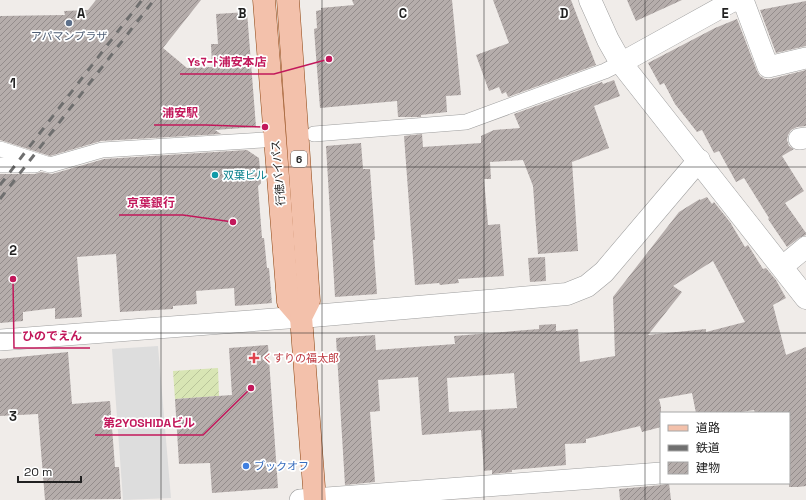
<svg xmlns="http://www.w3.org/2000/svg" width="806" height="500" viewBox="0 0 806 500" font-family="'Space Grotesk','Noto Sans JP',sans-serif">
	<style>
		.garden { fill: url(#garden-furrows) }
		.parking { fill: #ddd }
		.building { fill: url(#building-hatch); fill-rule: evenodd }
		.lines { fill: none; stroke-linecap: round; stroke-linejoin: round }
		.pedestrian-casing { stroke: #9e9e9e; stroke-width: 16 }
		.minor-casing { stroke: #9e9e9e; stroke-width: 22 }
		.tertiary-casing { stroke: #9e9e9e; stroke-width: 23 }
		.primary-casing { stroke: #8e4410; stroke-width: 23 }
		.pedestrian { stroke: #fff; stroke-width: 15 }
		.minor { stroke: #fff; stroke-width: 21 }
		.tertiary { stroke: #fff; stroke-width: 22 }
		.primary { stroke: #f3c1ab; stroke-width: 22 }
		.rail { stroke: #6f6f6f; stroke-width: 3; stroke-dasharray: 8 8; stroke-linecap: butt }
		.grid { fill: none; stroke: #212121; stroke-width: 1; stroke-opacity: 0.55 }
		.service-dot { fill: #5c6f8a; stroke: #fff; stroke-width: 1.5 }
		.culture-dot { fill: #0f9aa8; stroke: #fff; stroke-width: 1.5 }
		.health-dot { fill: #e0444e; stroke: #fff; stroke-width: 1.5 }
		.shop-dot { fill: #3f7fe0; stroke: #fff; stroke-width: 1.5 }
		.labels { text-anchor: middle; stroke-width: 3.5; stroke-linejoin: round; paint-order: stroke }
		.shield { fill: #fff; stroke: #646464; stroke-width: 1 }
		.shield-label { font-size: 10px; font-weight: bold; fill: #212121 }
		.service-label { font-size: 11px; fill: #4e5e75; stroke: #fff }
		.street-label { font-size: 11px; fill: #212121; stroke: #fff }
		.culture-label { font-size: 11px; fill: #0d838f; stroke: #fff; text-anchor: start }
		.health-label { font-size: 11px; fill: #be3a42; stroke: #fff; text-anchor: start }
		.shop-label { font-size: 11px; fill: #366cbe; stroke: #fff; text-anchor: start }
		.grid-label { font-size: 13px; text-anchor: middle; font-weight: bold; fill: #212121; stroke: #fff; stroke-width: 3.5; stroke-linejoin: round; paint-order: stroke }
		.leader { fill: none; stroke: #c2185b; stroke-width: 1.5 }
		.callout-dot { fill: #c2185b; stroke: #fff; stroke-width: 1.5 }
		.callout-label { font-size: 12px; text-anchor: middle; font-weight: bold; fill: #c2185b; stroke: #fff; stroke-width: 3.5; stroke-linejoin: round; paint-order: stroke }
	</style>
	<defs>
		<pattern id="garden-furrows" width="10" height="10" patternUnits="userSpaceOnUse"><rect width="10" height="10" fill="#d8e5b4"/><path d="M-1 1l2-2M0 10L10 0M9 11l2-2" fill="none" stroke="#b9c49a"/></pattern>
		<pattern id="building-hatch" width="6" height="6" patternUnits="userSpaceOnUse"><rect width="6" height="6" fill="#b5adab"/><path d="M-1 1l2-2M0 6l6-6M5 7l2-2" fill="none" stroke="#938c8b"/></pattern>
	</defs>
	<rect width="100%" height="100%" fill="#f0ece9"/>
	<!-- garden -->
	<path class="garden" d="M218,368L219,396L175,399L173,371Z"/>
	<!-- parking -->
	<path class="parking" d="M158,346L171,498L123,500L112,349Z"/>
	<!-- building -->
	<g class="building">
		<path d="M96,0H201L163,48L187,68L212,67L211,44H218L216,14L247,12L256,127L215,130L221,134L101,141L50,156L0,140V16L65,15L64,11L88,10Z"/>
		<path d="M352,0H452L461,95L446,96L447,112L421,115V117H398L397,101L320,108L314,29L317,28L316,11L321,10V8L354,5Z"/>
		<path d="M493,0H571L596,65L508,97L506,92L502,94L499,87L489,91L476,55L509,43Z"/>
		<path d="M627,0H682L636,21Z"/>
		<path d="M806,1V46L776,53L760,10Z"/>
		<path d="M737,19L757,71L760,76L765,79H771L806,70V126L797,127L791,130L788,135L787,140L789,146L794,149L782,156L804,191L785,203L806,233V235L799,238L787,247L768,219L769,218L744,178L736,182L719,151L714,153L702,130L697,132L675,104L664,83L660,85L648,63L715,28Z"/>
		<path d="M614,80L620,96L594,106L609,148L572,162L578,251L538,254L533,186L523,160L490,162L491,179H484L488,225L500,224L504,276L458,279L459,283L440,285L439,283L415,285L404,136L422,134L423,147L481,143V136L494,130L520,128L514,114L602,82L603,84Z"/>
		<path d="M361,143L363,169H370L375,240H373L377,294L335,297L326,146Z"/>
		<path d="M247,150L259,158L261,183L258,186L262,238H264L267,268H269L272,303L235,306L234,288L196,291L197,304L173,306V309L120,312L116,254L77,257L82,317L55,319V308L23,312V321L0,323V174H35L41,172L52,174L104,159Z"/>
		<path d="M707,197L712,204L714,202L730,222L745,247L748,245L763,269L766,268L776,280L786,298L773,305L786,355L806,347V486L798,487H789V413H755L754,410L736,413H696L692,393L659,399L661,407V427L642,432L640,426L586,439V443L565,444L566,465L512,470V472L492,474V470L484,471L481,430L422,435L418,377L378,380L380,411L370,412L375,482L345,485L336,338L375,335L376,350L455,344L454,336L539,329V325L556,324V331L578,329L580,362L615,356L613,297L679,212L700,199V200ZM713,261L745,322L706,332V329L648,335L682,292L673,286ZM514,373L517,408L449,412L447,378Z"/>
		<path d="M545,257L546,281L530,282L528,258Z"/>
		<path d="M268,345L278,488L212,493L210,463L179,464L175,399L232,395L229,348Z"/>
		<path d="M68,352L72,404L110,401L115,467H119L121,499L45,500L38,414L0,416V359Z"/>
		<path d="M669,483L671,500H620L619,489L662,485Z"/>
	</g>
	<g class="lines">
		<defs>
			<g id="pedestrian">
				<path d="M314,134L466,122L605,71L621,63"/>
				<path d="M0,149L50,165L102,150L263,140"/>
				<path d="M0,165H35"/>
			</g>
			<g id="minor">
				<path d="M743,0L768,67L806,58"/>
				<path d="M621,63L731,2L742,0"/>
				<path d="M799,139L806,138"/>
				<path d="M782,267L806,247"/>
				<path d="M0,340L301,317"/>
				<path d="M300,500L661,473"/>
			</g>
			<g id="tertiary">
				<path d="M590,0L608,40L621,63L806,298"/>
				<path d="M301,317L567,294L587,286L604,272L699,160"/>
			</g>
			<g id="primary">
				<path d="M264,0L288,302L301,317"/>
				<path d="M288,0L309,301L301,317L315,500"/>
			</g>
		</defs>
		<!-- pedestrian casing -->
		<use href="#pedestrian" class="pedestrian-casing"/>
		<!-- minor casing -->
		<use href="#minor" class="minor-casing"/>
		<!-- tertiary casing -->
		<use href="#tertiary" class="tertiary-casing"/>
		<!-- primary casing -->
		<use href="#primary" class="primary-casing"/>
		<!-- pedestrian -->
		<use href="#pedestrian" class="pedestrian"/>
		<!-- minor -->
		<use href="#minor" class="minor"/>
		<!-- tertiary -->
		<use href="#tertiary" class="tertiary"/>
		<!-- primary -->
		<use href="#primary" class="primary"/>
		<!-- rail -->
		<g class="rail">
			<path d="M0,185L142,0"/>
			<path d="M0,199L154,0"/>
		</g>
	</g>
	<!-- grid -->
	<path class="grid" d="M161,0V500M322,0V500M484,0V500M645,0V500M0,167H806M0,333H806"/>
	<!-- markers -->
	<circle class="service-dot" cx="69" cy="23" r="4"/>
	<circle class="culture-dot" cx="215" cy="175" r="4"/>
	<path class="health-dot" d="M252 352h4v4h4v4h-4v4h-4v-4h-4v-4h4z"/>
	<circle class="shop-dot" cx="246" cy="466" r="4"/>
	<g class="labels">
		<!-- shield labels -->
		<rect class="shield" x="291" y="151" width="16" height="16" rx="3"/>
		<g class="shield-label">
			<text x="299" y="163">6</text>
		</g>
		<!-- service labels -->
		<g class="service-label">
			<text x="69" y="40">アパマンプラザ</text>
		</g>
		<!-- street labels -->
		<g class="street-label">
			<text transform="translate(278 173) rotate(-95)" y="4">行徳バイパス</text>
		</g>
		<!-- culture labels -->
		<g class="culture-label">
			<text x="223" y="179">双葉ビル</text>
		</g>
		<!-- health labels -->
		<g class="health-label">
			<text x="262" y="362">くすりの福太郎</text>
		</g>
		<!-- shop labels -->
		<g class="shop-label">
			<text x="254" y="470">ブックオフ</text>
		</g>
	</g>
	<g class="grid-label">
		<text x="81" y="18">A</text>
		<text x="242" y="18">B</text>
		<text x="403" y="18">C</text>
		<text x="564" y="18">D</text>
		<text x="725" y="18">E</text>
		<text x="13" y="88">1</text>
		<text x="13" y="255">2</text>
		<text x="13" y="421">3</text>
	</g>
	<!-- callouts -->
	<path class="leader" d="M329 59L274 74H180M265 127L206 125H154M233 222L183 215H119M13 279L14 348H90M251 388L203 435H95"/>
	<g class="callout-dot">
		<circle cx="329" cy="59" r="4"/>
		<circle cx="265" cy="127" r="4"/>
		<circle cx="233" cy="222" r="4"/>
		<circle cx="13" cy="279" r="4"/>
		<circle cx="251" cy="388" r="4"/>
	</g>
	<g class="callout-label">
		<text x="227" y="66">Ysﾏｰﾄ浦安本店</text>
		<text x="180" y="117">浦安駅</text>
		<text x="151" y="207">京葉銀行</text>
		<text x="52" y="340">ひのでえん</text>
		<text x="149" y="427">第2YOSHIDAビル</text>
	</g>
	<!-- legend -->
	<rect x="660" y="412" width="130" height="72" fill="#ffffff" stroke="#a6a6a6"/>
	<rect x="668" y="425" width="20" height="6" fill="#f3c1ab" stroke="#a6a6a6"/>
	<text x="696" y="432" font-size="12" fill="#212121">道路</text>
	<rect x="668" y="445" width="20" height="6" fill="#6f6f6f" stroke="#a6a6a6"/>
	<text x="696" y="452" font-size="12" fill="#212121">鉄道</text>
	<rect x="668" y="462" width="20" height="12" fill="url(#building-hatch)" stroke="#a6a6a6"/>
	<text x="696" y="472" font-size="12" fill="#212121">建物</text>
	<!-- scale -->
	<path d="M18 476v6h63v-6" fill="none" stroke="#212121" stroke-width="2"/>
	<text x="24" y="476" font-size="12" fill="#212121" stroke="#ffffff" stroke-width="3" paint-order="stroke">20 m</text>
</svg>
